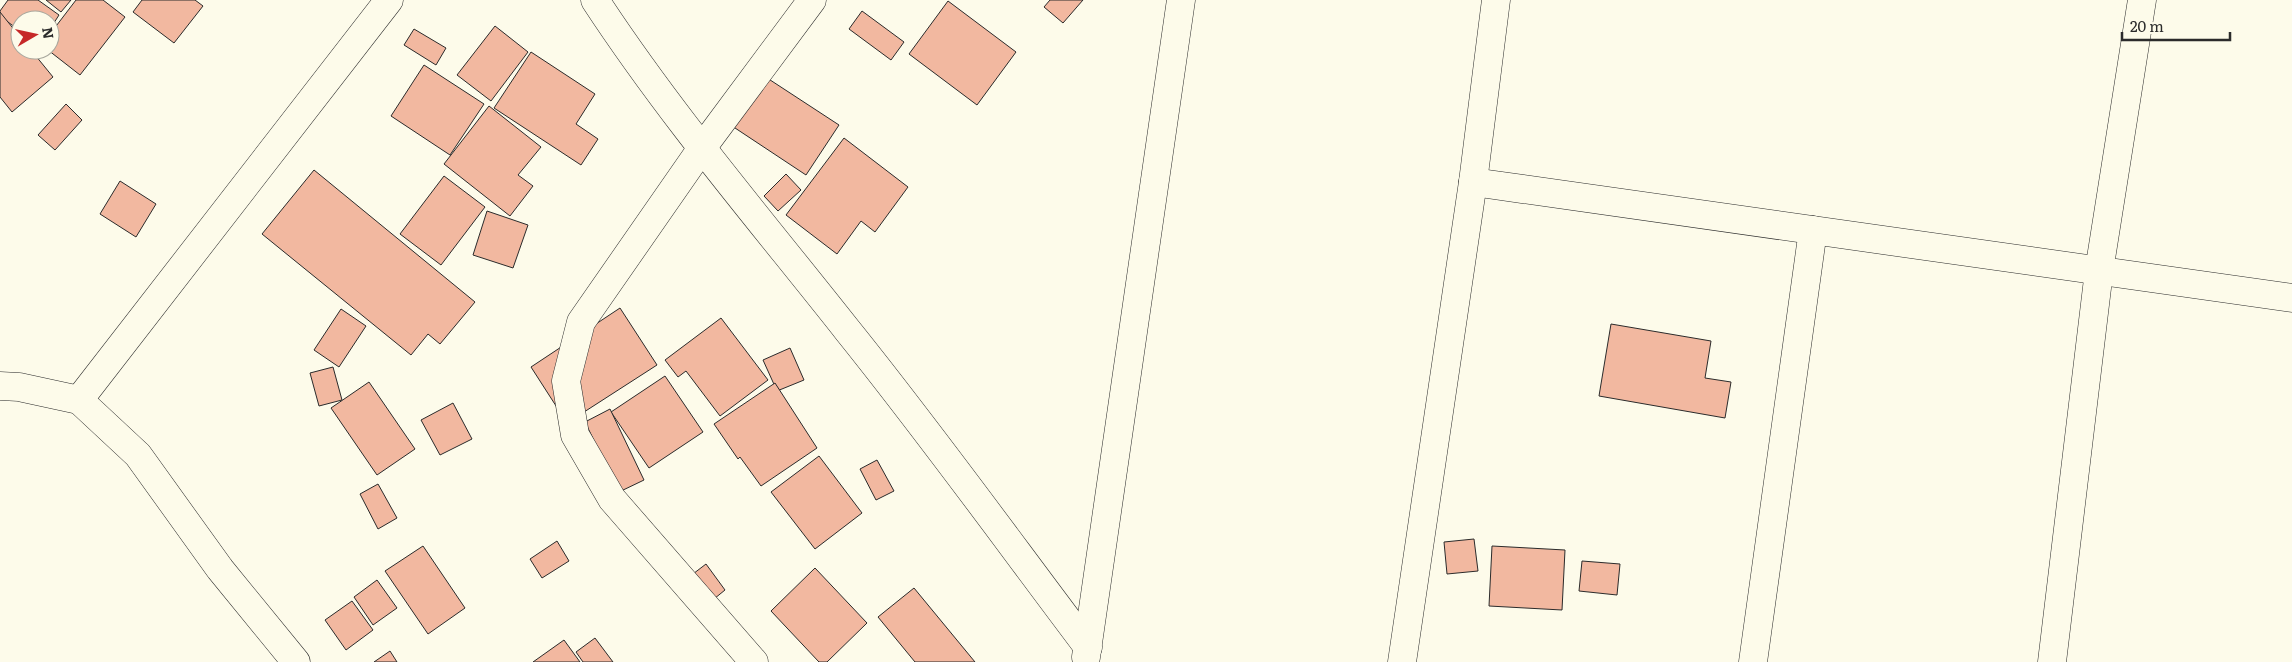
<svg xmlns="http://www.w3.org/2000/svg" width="2292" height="662" viewBox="0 0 2292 662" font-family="Literata,serif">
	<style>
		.building { fill: #f2b8a0; stroke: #2b2b2b }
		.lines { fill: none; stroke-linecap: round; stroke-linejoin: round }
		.minor-casing { stroke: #2b2b2b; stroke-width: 29 }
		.minor { stroke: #fdfbea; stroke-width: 28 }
	</style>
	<rect width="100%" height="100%" fill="#fdfbea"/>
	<!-- building -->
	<g class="building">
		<path d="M8,0H38L59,15L50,29V20H20V31L0,16V11Z"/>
		<path d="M46,0H71L61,12Z"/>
		<path d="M76,0H103L125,17L80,75L48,50H50V34Z"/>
		<path d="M142,0H195L203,6L174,43L133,12Z"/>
		<path d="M1050,0H1083L1063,23L1044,7Z"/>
		<path d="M948,1L1016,52L977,105L909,54Z"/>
		<path d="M862,11L904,42L891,60L849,29Z"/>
		<path d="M0,12L20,37V50H31L53,77L12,112L0,97Z"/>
		<path d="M495,26L528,52L491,101L457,75Z"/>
		<path d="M414,29L446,48L436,65L404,45Z"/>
		<path d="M531,52L595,94L576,124L598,139L581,165L494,108Z"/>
		<path d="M424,65L484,104L450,155L391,116Z"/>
		<path d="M761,74L839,125L806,175L729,124Z"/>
		<path d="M66,104L82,120L55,150L38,135Z"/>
		<path d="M489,106L541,147L518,175L533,186L510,216L444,164Z"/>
		<path d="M844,138L908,187L875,232L861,221L837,254L786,215Z"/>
		<path d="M314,170L475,302L440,344L428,334L411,355L262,234Z"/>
		<path d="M786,174L801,190L778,211L764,196Z"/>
		<path d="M444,176L485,207L441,265L400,234Z"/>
		<path d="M120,181L156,204L136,237L100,214Z"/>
		<path d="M487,211L528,225L513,268L473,255Z"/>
		<path d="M620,308L657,365L567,423L531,367Z"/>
		<path d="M341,309L366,326L339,367L314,350Z"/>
		<path d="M721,318L768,380L720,416L686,371L678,377L665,360Z"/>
		<path d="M1611,324L1711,341L1705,378L1731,382L1725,418L1599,396Z"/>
		<path d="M790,348L804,380L777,391L763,360Z"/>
		<path d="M333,367L342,400L319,406L310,373Z"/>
		<path d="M665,376L703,432L649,468L611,412Z"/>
		<path d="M369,382L415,449L377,475L331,408Z"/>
		<path d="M775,383L817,448L761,486L740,457L738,459L714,424Z"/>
		<path d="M453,403L472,439L440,455L421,420Z"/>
		<path d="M610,409L644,480L619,492L585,422Z"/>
		<path d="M819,456L862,513L815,549L771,492Z"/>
		<path d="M877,460L894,491L876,500L860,469Z"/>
		<path d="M378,484L397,518L378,529L360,494Z"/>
		<path d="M1474,539L1478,571L1447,574L1444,542Z"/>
		<path d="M557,541L569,561L542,578L530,559Z"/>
		<path d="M423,546L465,608L428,634L385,571Z"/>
		<path d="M1492,546L1565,550L1562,610L1489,606Z"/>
		<path d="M1582,561L1620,564L1617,595L1579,591Z"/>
		<path d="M706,564L725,590L709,603L689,577Z"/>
		<path d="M815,568L867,623L827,662H819L771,611Z"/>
		<path d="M377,580L397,608L373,625L354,597Z"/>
		<path d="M914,588L975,662H915L878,617Z"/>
		<path d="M352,601L373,630L346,650L325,620Z"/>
		<path d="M595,638L613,662H583L576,652Z"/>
		<path d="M564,640L580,662H533Z"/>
		<path d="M390,651L397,662H374Z"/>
	</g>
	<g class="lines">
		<defs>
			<g id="minor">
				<path d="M595,0C671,116 762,222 848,331C931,434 1008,541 1088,647"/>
				<path d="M1473,182L2292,298"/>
				<path d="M0,386L19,387L79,400L138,455L220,569L296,662"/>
				<path d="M79,400L389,0"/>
				<path d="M1086,657L1181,0"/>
				<path d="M754,662L612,499L575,435L566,381L581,322L702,148L812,0"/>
				<path d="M1402,662L1473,182L1496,0"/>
				<path d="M1753,662L1813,230"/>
				<path d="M2052,662L2099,271L2142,0"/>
			</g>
		</defs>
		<!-- minor casing -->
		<use href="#minor" class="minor-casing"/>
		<!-- minor -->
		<use href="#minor" class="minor"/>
	</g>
	<!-- north arrow -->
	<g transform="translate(35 35) rotate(81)"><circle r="24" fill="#fdfbea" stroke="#a9a89e"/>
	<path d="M0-4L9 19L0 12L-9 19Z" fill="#c62828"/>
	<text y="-8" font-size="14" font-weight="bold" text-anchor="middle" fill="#2b2b2b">N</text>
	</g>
	<!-- scale -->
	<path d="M2122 32v8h108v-8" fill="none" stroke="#2b2b2b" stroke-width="2.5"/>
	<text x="2130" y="32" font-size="15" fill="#2b2b2b" stroke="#fdfbea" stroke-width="4" paint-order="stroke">20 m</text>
</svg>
